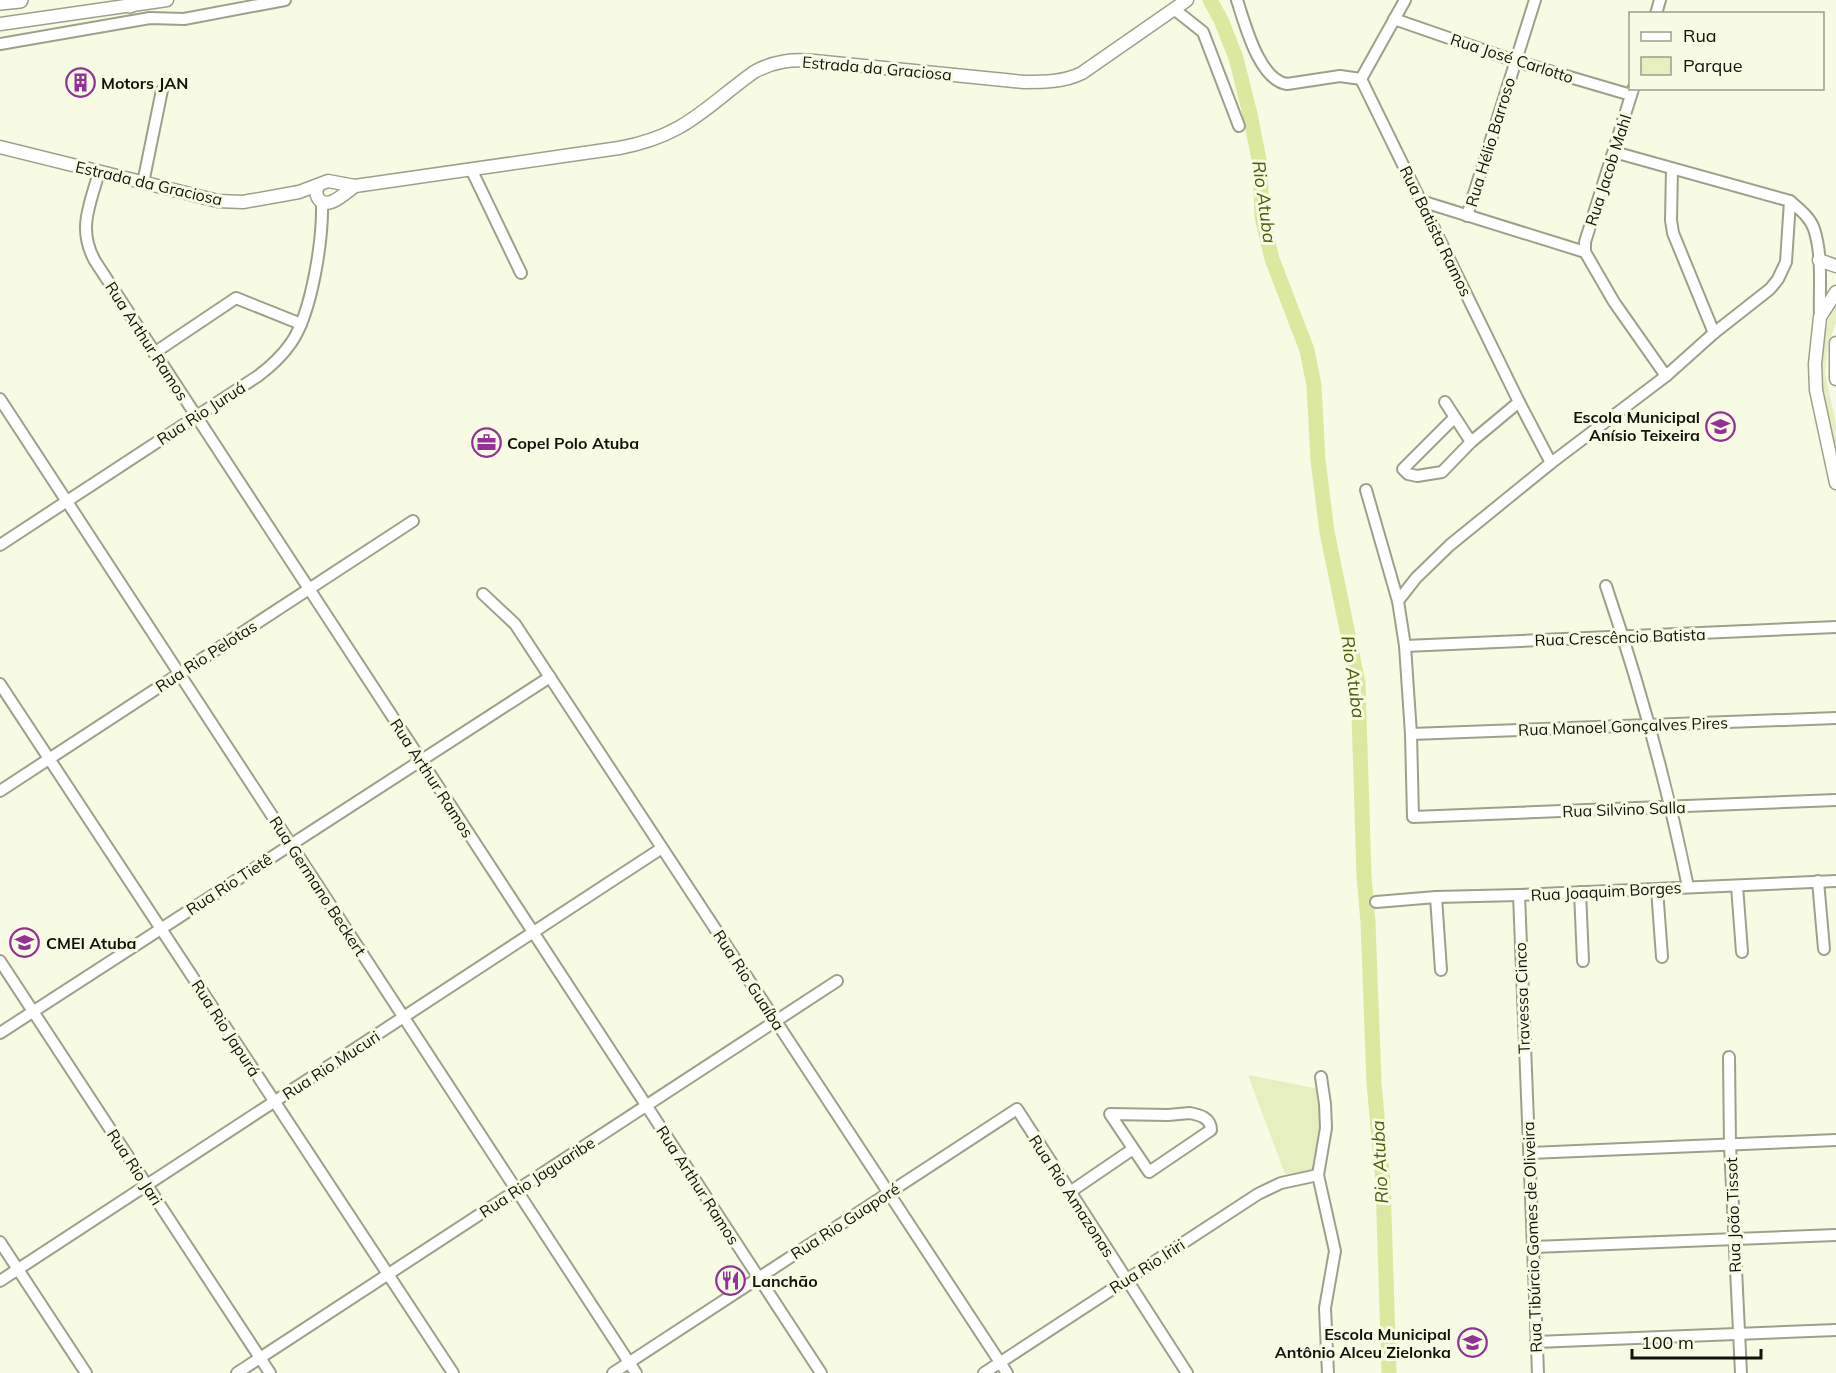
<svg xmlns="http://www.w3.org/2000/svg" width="1836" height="1373" viewBox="0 0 1836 1373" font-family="Mulish,sans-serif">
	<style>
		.green { fill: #e6efc0 }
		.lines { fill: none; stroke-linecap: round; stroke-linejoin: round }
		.river { stroke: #dbe89f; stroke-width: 15 }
		.minor-casing { stroke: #9da18c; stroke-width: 14 }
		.major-casing { stroke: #9da18c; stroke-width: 15 }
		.highway-casing { stroke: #9da18c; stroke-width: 18 }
		.minor { stroke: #fff; stroke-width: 10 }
		.major { stroke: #fff; stroke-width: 12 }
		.highway { stroke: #fff; stroke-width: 15 }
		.labels { text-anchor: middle; stroke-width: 6; stroke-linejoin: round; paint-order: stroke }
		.street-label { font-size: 16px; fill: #12130b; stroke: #f7fbe4 }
		.poi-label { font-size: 16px; font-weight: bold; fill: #12130b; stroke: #f7fbe4; text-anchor: start }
		.water-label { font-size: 18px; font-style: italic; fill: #525b07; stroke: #f7fbe4 }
	</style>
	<rect width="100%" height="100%" fill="#f7fbe4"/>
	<!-- green -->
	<g class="green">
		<path d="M1836,300V323L1828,344L1825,373L1836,424V461C1824,402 1810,357 1836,300Z"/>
		<path d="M1248,1075L1319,1089C1323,1116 1319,1142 1316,1170L1285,1174Z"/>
	</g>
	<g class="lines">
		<!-- river -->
		<path class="river" d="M1210,0L1221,20L1236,58L1250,114L1260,165L1262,217L1272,259L1307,350L1314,385L1318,460L1327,532L1358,683L1364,876L1368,922L1374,1083L1383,1182L1389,1373"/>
		<defs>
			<g id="minor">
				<path d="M1237,0C1245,24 1259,80 1287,84L1340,76L1361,79"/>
				<path d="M1405,0L1361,79L1519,402L1551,463"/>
				<path d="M1174,9L1203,32L1239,126"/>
				<path d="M1656,14L1660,0"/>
				<path d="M1394,19L1515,61L1631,95"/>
				<path d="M0,44L150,18L184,19L285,0"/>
				<path d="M1614,152L1790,201C1799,209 1810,217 1814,229C1823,256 1819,289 1820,317"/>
				<path d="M471,169L521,273"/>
				<path d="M1672,169L1671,220L1673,233L1714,333"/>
				<path d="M99,172C90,205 77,229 95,261L821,1373"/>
				<path d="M143,183L162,90"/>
				<path d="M1421,201L1585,252L1614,302L1666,376"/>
				<path d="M1467,216L1535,0"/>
				<path d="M1585,252V242L1633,89"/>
				<path d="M154,353L236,298L301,324"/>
				<path d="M0,399L636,1373"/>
				<path d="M1445,402L1471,442"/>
				<path d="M1454,418L1403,469L1408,474L1417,476L1442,472L1471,442L1519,402"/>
				<path d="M1366,490L1398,601L1405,646L1411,734L1413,817L1836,800"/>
				<path d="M0,545L258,376C270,367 282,356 291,343C312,313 323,239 322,202"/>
				<path d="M1606,586C1640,686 1667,784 1688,887"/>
				<path d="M483,594L515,624L1007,1373"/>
				<path d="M1398,601L1416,578L1450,545L1551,463L1666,376L1714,333L1770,289L1778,279L1786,262L1790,201"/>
				<path d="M1405,646L1836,627"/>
				<path d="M0,684L453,1373"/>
				<path d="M1411,734L1836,718"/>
				<path d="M0,791L413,521"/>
				<path d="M1818,881L1824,949"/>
				<path d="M1737,886L1742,952"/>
				<path d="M1657,889L1662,957"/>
				<path d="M1580,892L1583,961"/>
				<path d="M1519,895L1538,1373"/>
				<path d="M1436,897L1441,970"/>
				<path d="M1376,902L1436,897L1519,895L1836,881"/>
				<path d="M0,961L270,1373"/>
				<path d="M0,1033L550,677"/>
				<path d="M1729,1057L1730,1145L1741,1373"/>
				<path d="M1321,1077L1325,1104L1326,1128L1318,1175L1335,1251L1325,1308L1328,1373"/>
				<path d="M1190,1113C1200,1115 1211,1118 1211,1130L1149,1172L1110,1114L1168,1115Z"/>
				<path d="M1530,1153L1836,1140"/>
				<path d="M1070,1192L1133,1149"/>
				<path d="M0,1242L86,1373"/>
				<path d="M1534,1247L1836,1235"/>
				<path d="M0,1281L662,848"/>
				<path d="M1536,1342L1836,1330"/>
				<path d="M237,1373L837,981"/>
				<path d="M613,1373L1017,1109L1187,1373"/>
				<path d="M984,1373L1258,1194L1281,1183L1318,1175"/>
			</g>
			<g id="major">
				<path d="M0,24L167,0"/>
				<path d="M0,147L218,201L243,202L299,192L328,181L355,186L619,148C685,136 704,108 754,72C774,61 792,59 814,61L1024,82C1044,82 1064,82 1082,73L1187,0"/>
				<path d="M319,185C316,189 315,193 318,198C327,212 346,192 355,186"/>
				<path d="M1819,260L1836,266"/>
				<path d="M1836,292L1820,317L1815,364L1816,390L1836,483"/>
				<path d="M1836,343V379"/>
			</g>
			<g id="highway">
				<path d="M0,2L20,0"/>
				<path d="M130,5L138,0"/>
			</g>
		</defs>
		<!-- minor casing -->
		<use href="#minor" class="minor-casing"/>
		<!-- major casing -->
		<use href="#major" class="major-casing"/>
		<!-- highway casing -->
		<use href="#highway" class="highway-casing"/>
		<!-- minor -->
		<use href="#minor" class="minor"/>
		<!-- major -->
		<use href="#major" class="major"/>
		<!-- highway -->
		<use href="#highway" class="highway"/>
	</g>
	<!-- icons -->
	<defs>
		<symbol id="building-ring" viewBox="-11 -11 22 22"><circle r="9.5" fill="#f7fbe4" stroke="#943198" stroke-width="1.5"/><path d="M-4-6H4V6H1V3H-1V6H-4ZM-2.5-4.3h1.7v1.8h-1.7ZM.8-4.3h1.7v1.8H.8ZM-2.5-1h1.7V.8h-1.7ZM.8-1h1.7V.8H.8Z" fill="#943198"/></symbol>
		<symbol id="school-ring" viewBox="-11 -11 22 22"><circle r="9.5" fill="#f7fbe4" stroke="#943198" stroke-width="1.5"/><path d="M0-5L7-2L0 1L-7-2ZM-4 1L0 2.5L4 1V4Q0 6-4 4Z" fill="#943198"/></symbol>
		<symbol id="office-ring" viewBox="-11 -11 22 22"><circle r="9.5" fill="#f7fbe4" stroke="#943198" stroke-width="1.5"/><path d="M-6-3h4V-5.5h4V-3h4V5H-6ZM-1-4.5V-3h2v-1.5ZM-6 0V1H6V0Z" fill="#943198"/></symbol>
		<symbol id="restaurant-ring" viewBox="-11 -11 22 22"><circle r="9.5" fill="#f7fbe4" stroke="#943198" stroke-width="1.5"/><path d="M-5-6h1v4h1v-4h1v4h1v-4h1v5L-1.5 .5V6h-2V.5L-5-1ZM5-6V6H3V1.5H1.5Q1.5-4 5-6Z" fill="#943198"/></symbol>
	</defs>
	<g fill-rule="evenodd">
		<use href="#building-ring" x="64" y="66" width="33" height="33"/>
		<use href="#school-ring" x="1704" y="410" width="33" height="33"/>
		<use href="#office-ring" x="470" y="426" width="33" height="33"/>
		<use href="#school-ring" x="8" y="926" width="33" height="33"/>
		<use href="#restaurant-ring" x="714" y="1264" width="33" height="33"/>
		<use href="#school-ring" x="1456" y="1326" width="33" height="33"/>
	</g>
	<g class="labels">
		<!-- street labels -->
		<g class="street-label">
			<text transform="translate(1512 58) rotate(18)" y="6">Rua José Carlotto</text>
			<text transform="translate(877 68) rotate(5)" y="6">Estrada da Graciosa</text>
			<text transform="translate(1490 142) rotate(-73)" y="6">Rua Hélio Barroso</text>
			<text transform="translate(1608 170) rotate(-72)" y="6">Rua Jacob Mahl</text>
			<text transform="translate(149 183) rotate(13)" y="6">Estrada da Graciosa</text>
			<text transform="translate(1436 231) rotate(64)" y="6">Rua Batista Ramos</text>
			<text transform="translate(147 341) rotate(57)" y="6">Rua Arthur Ramos</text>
			<text transform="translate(201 413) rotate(-33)" y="6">Rua Rio Juruá</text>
			<text transform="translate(1620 637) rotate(-2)" y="6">Rua Crescêncio Batista</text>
			<text transform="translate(206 656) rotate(-33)" y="6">Rua Rio Pelotas</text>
			<text transform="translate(1623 726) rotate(-2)" y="6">Rua Manoel Gonçalves Pires</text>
			<text transform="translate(432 778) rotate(57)" y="6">Rua Arthur Ramos</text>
			<text transform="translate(1624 809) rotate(-2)" y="6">Rua Silvino Salla</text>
			<text transform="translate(229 884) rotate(-33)" y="6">Rua Rio Tietê</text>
			<text transform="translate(318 886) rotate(57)" y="6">Rua Germano Beckert</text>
			<text transform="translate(1606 891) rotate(-3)" y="6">Rua Joaquim Borges</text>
			<text transform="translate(749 980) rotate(57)" y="6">Rua Rio Guaíba</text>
			<text transform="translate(1522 998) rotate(-92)" y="6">Travessa Cinco</text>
			<text transform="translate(226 1028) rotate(57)" y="6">Rua Rio Japurá</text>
			<text transform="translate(331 1065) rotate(-33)" y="6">Rua Rio Mucuri</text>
			<text transform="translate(135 1167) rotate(57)" y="6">Rua Rio Jari</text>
			<text transform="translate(537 1177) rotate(-33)" y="6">Rua Rio Jaguaribe</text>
			<text transform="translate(698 1185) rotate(57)" y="6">Rua Arthur Ramos</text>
			<text transform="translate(1072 1196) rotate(57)" y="6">Rua Rio Amazonas</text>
			<text transform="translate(1733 1215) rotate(-92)" y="6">Rua João Tissot</text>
			<text transform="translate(845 1221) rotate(-33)" y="6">Rua Rio Guaporé</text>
			<text transform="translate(1532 1237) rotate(-92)" y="6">Rua Tibúrcio Gomes de Oliveira</text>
			<text transform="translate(1147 1266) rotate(-33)" y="6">Rua Rio Iriri</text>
		</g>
		<!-- poi labels -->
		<g class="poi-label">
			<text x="101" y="89">Motors JAN</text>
			<text x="1700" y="423" text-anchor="end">Escola Municipal<tspan x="1700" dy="18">Anísio Teixeira</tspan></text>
			<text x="507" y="449">Copel Polo Atuba</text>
			<text x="46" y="949">CMEI Atuba</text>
			<text x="752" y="1287">Lanchão</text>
			<text x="1451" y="1340" text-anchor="end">Escola Municipal<tspan x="1451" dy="18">Antônio Alceu Zielonka</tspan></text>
		</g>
		<!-- water labels -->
		<g class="water-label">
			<text transform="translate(1264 202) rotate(82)" y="6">Rio Atuba</text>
			<text transform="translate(1353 677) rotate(82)" y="6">Rio Atuba</text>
			<text transform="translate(1380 1162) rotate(-93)" y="6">Rio Atuba</text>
		</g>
	</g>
	<!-- legend -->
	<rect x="1629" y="12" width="195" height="78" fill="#f7fbe4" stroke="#9b9e8d" stroke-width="1.5"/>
	<rect x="1641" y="32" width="30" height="9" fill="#ffffff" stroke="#9b9e8d" stroke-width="1.5"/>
	<text x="1683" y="42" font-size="18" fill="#12130b">Rua</text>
	<rect x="1641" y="57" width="30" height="18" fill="#e6efc0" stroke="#9b9e8d" stroke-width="1.5"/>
	<text x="1683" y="72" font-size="18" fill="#12130b">Parque</text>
	<!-- scale -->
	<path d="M1632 1349v9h129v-9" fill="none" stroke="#12130b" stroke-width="3"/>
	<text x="1641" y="1349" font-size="18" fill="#12130b" stroke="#f7fbe4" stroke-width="4.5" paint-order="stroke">100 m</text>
</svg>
